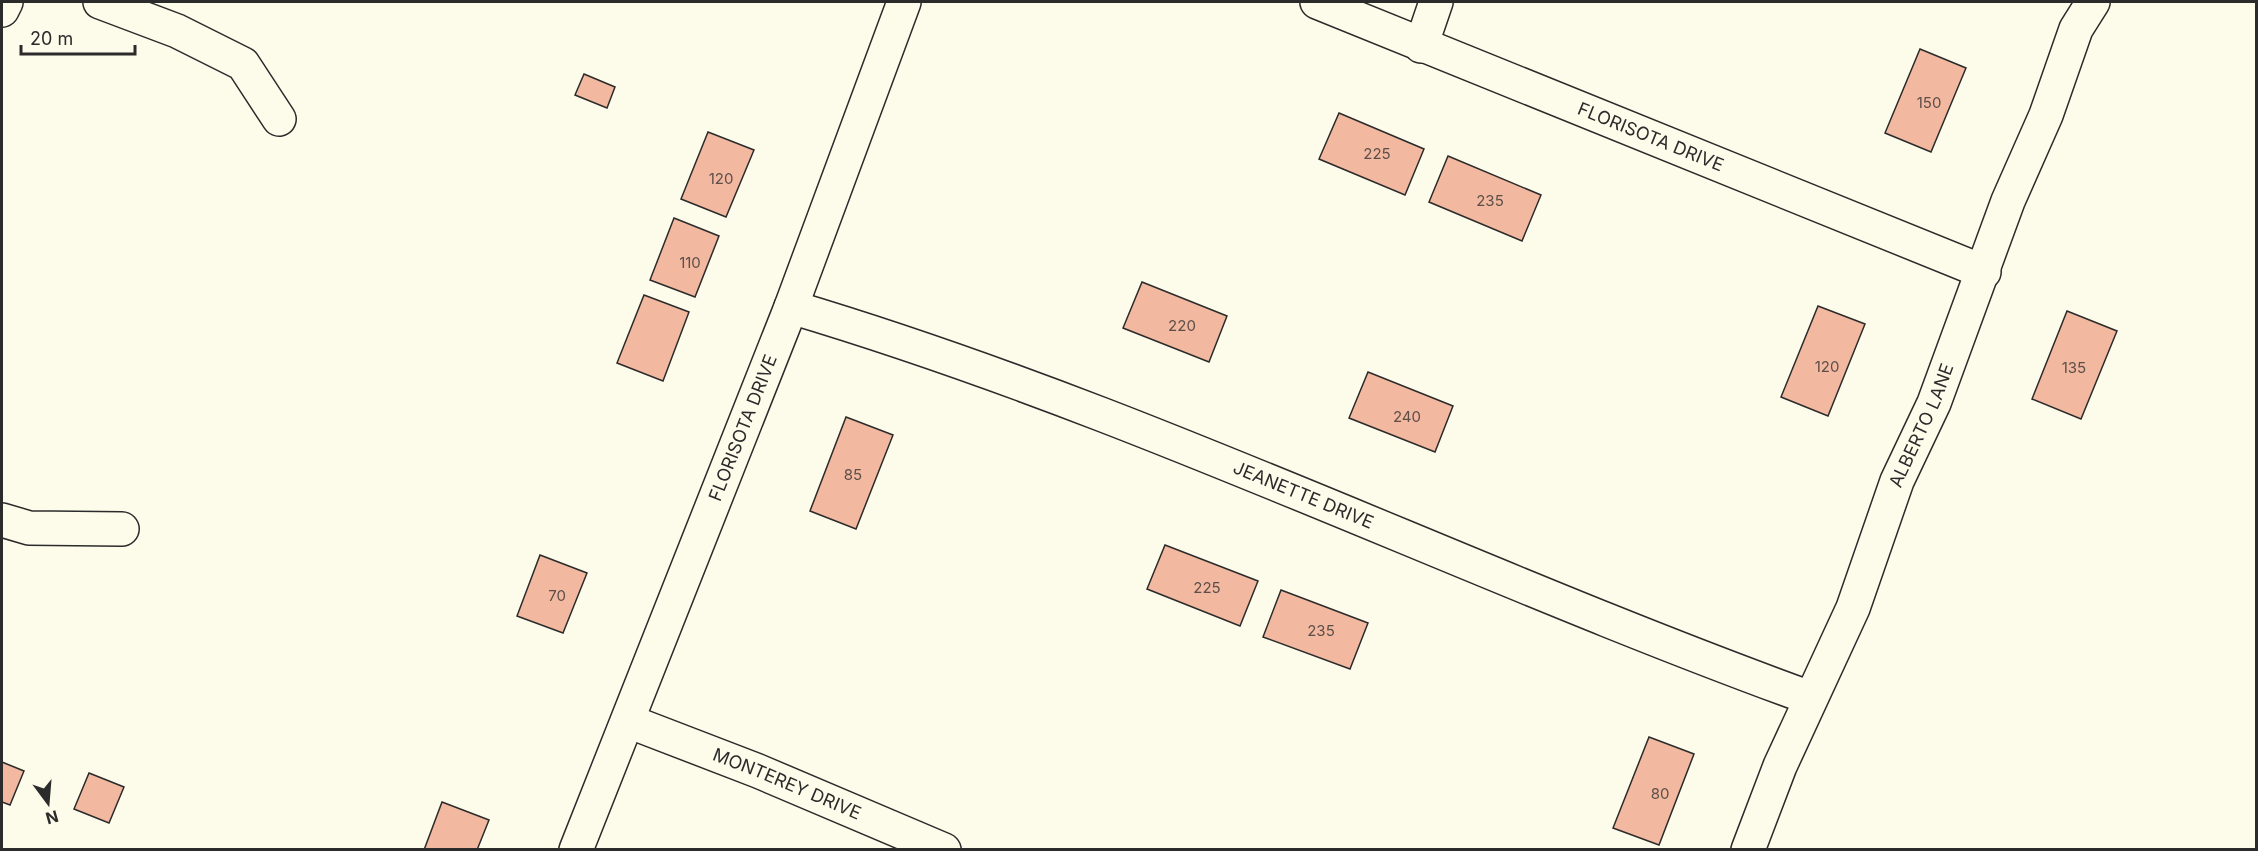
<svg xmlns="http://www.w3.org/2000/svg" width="2258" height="851" viewBox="0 0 2258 851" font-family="Inter,sans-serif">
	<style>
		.building { fill: #f2b8a0; stroke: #2b2b2b; stroke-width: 1.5 }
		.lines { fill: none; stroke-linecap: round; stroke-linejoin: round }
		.minor-casing { stroke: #2b2b2b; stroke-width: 36 }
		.minor { stroke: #fdfbea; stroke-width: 33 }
		.labels { text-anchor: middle; stroke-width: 4.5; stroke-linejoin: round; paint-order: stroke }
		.number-label { font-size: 15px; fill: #5d4e48 }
		.street-label { font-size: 18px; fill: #2b2b2b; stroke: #fdfbea }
	</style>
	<rect width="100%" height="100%" fill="#fdfbea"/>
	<!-- building -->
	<g class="building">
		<path d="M1920,49L1966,68L1931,152L1885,133Z"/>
		<path d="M584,74L615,87L607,108L575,95Z"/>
		<path d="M1339,113L1424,149L1405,195L1319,159Z"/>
		<path d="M708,132L754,150L726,217L681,199Z"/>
		<path d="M1448,156L1541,195L1522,241L1429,202Z"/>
		<path d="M674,218L719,236L695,297L650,280Z"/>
		<path d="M1142,282L1227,316L1209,362L1123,328Z"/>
		<path d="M644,295L689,312L663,381L617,363Z"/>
		<path d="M1818,306L1865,324L1828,416L1781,397Z"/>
		<path d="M2067,311L2117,331L2081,419L2032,399Z"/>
		<path d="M1368,372L1453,406L1435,452L1349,418Z"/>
		<path d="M846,417L893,435L856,529L810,511Z"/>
		<path d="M1165,545L1258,581L1240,626L1147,589Z"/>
		<path d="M540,555L587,573L563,633L517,616Z"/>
		<path d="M1281,590L1368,623L1350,669L1263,637Z"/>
		<path d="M1649,737L1694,754L1659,845L1613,828Z"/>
		<path d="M2,762L24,771L10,805L2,802Z"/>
		<path d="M89,773L124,787L109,823L74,809Z"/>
		<path d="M442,802L489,820L477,850H424Z"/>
	</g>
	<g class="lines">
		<defs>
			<g id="minor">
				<path d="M100,2L177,31L243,64L279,119"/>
				<path id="s1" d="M1317,2L1984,272"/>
				<path d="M2,10L6,2"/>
				<path d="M1421,46L1436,2"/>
				<path id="s2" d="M791,307C1140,411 1468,574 1810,698"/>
				<path d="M2,520L29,528L122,529"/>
				<path id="s3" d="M628,721L758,771L944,850"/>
				<path id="s4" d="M576,850L791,307L904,2"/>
				<path id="s5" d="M1748,850L1780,766L1853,608L1897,481L1934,403L2008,201L2046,115L2076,29L2093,2"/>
			</g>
		</defs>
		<!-- minor casing -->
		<use href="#minor" class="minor-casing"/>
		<!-- minor -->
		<use href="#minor" class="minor"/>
	</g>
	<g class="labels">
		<!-- number labels -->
		<g class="number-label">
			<text x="1929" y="108">150</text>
			<text x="1377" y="159">225</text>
			<text x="721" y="184">120</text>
			<text x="1490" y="206">235</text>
			<text x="690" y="268">110</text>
			<text x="1182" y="331">220</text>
			<text x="1827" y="372">120</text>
			<text x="2074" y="373">135</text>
			<text x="1407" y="422">240</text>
			<text x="853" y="480">85</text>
			<text x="1207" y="593">225</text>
			<text x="557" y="601">70</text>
			<text x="1321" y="636">235</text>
			<text x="1660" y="799">80</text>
		</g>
		<!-- street labels -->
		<g class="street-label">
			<text dy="6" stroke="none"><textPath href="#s1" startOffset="360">FLORISOTA DRIVE</textPath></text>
			<text dy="6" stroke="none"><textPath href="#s5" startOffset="459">ALBERTO LANE</textPath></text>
			<text dy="6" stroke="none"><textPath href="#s4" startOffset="454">FLORISOTA DRIVE</textPath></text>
			<text dy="6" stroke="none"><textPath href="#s2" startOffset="546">JEANETTE DRIVE</textPath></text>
			<text dy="6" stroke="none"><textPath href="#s3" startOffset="171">MONTEREY DRIVE</textPath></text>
		</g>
	</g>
	<!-- border -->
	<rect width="2258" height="851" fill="none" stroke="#2b2b2b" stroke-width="6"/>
	<!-- north arrow -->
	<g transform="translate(48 803) rotate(164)" stroke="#fdfbea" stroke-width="4.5" paint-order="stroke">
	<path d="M0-4.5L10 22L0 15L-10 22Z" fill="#2b2b2b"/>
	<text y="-9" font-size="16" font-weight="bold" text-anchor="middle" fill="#2b2b2b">N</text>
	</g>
	<!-- scale -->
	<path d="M21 45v9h114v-9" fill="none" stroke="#2b2b2b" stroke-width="3"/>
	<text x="30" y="45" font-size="18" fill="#2b2b2b" stroke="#fdfbea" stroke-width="4.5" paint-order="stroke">20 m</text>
</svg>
